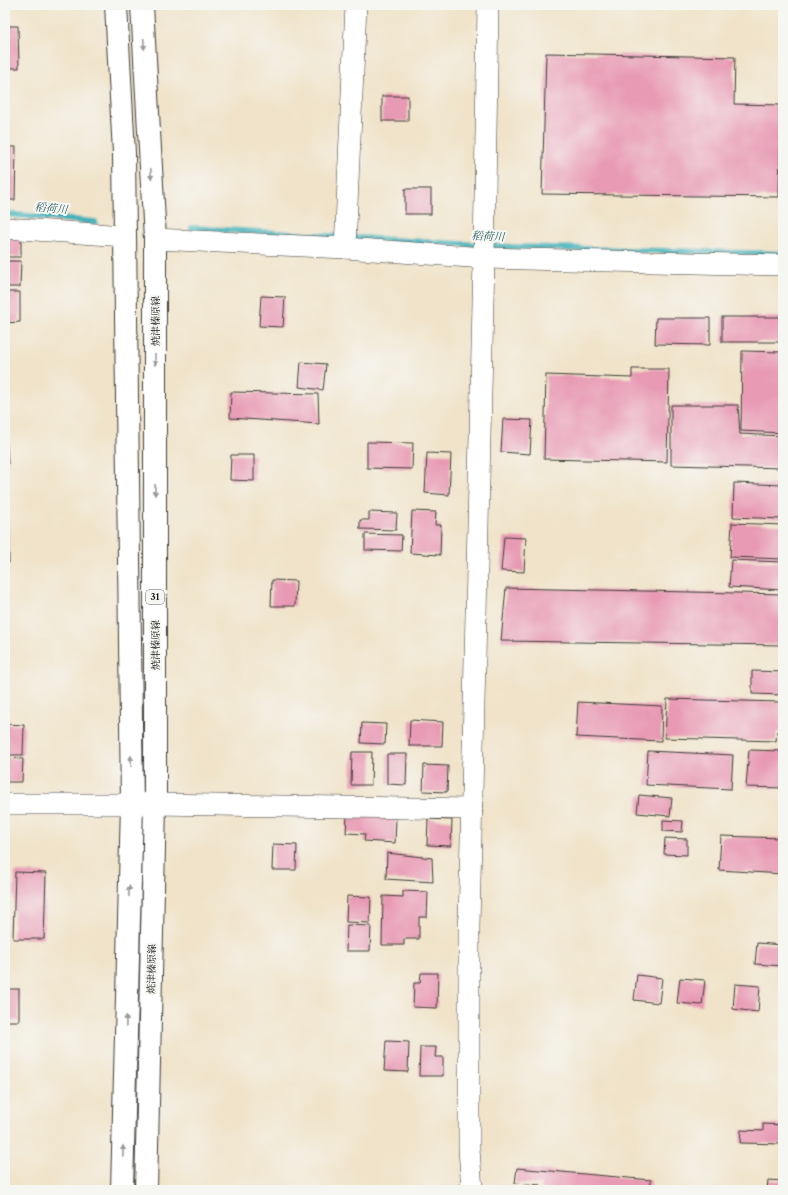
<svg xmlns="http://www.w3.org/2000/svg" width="788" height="1195" viewBox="0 0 788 1195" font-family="'Libre Caslon Text','Noto Serif JP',serif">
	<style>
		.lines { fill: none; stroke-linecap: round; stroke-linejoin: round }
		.stream { stroke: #42b2ba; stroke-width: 6 }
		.building { fill: #e899b3 }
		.minor-casing { stroke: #3c3a36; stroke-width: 22 }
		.major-casing { stroke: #3c3a36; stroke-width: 24 }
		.minor { stroke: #fff; stroke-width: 21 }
		.major { stroke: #fff; stroke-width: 22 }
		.oneway { fill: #999 }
		.labels { text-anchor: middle; stroke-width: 4; stroke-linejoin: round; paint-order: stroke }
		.shield { fill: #f6f6f2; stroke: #5d5d5c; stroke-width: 1 }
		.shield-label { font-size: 9px; font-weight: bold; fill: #1c1c1c }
		.street-label { font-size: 10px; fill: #1c1c1c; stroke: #f6f6f2 }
		.water-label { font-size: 11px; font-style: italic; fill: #2d6063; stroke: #f6f6f2 }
	</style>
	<rect width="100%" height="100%" fill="#f6f6f2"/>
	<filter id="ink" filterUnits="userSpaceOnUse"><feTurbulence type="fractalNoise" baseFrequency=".025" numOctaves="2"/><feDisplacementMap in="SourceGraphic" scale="8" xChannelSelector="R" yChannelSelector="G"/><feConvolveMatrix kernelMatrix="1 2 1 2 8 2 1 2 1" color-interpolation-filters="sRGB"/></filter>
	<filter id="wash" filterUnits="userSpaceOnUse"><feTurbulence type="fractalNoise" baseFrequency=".012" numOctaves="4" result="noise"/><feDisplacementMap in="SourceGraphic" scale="16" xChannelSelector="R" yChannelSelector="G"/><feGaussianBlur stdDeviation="0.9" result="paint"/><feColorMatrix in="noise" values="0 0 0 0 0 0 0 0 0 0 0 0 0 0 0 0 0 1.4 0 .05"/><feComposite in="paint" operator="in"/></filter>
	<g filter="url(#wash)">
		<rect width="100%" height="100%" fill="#f0e3c9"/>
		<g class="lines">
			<!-- stream -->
			<g class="stream">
				<path d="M5,214L95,222"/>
				<path d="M192,228L512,247L783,254"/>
			</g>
		</g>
		<g id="blocks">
			<!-- building -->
			<g class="building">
				<path d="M5,26H18L19,68H5Z"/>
				<path d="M546,53L735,57L734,104L781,105L779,197L542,194Z"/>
				<rect x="382" y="96" width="26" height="25"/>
				<path d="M5,147H16L15,200H5Z"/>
				<rect x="405" y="189" width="26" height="25"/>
				<rect x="5" y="238" width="16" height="19"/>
				<path d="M5,261H21L20,287H5Z"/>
				<path d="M5,292H20V322L5,323Z"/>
				<path d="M261,296L285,297L283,327L259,326Z"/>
				<rect x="722" y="317" width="61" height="25"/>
				<path d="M656,318H710V345L655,344Z"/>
				<path d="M742,351L783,352V433L741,431Z"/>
				<path d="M301,362L326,364L323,390L299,387Z"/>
				<path d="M632,369H669L667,462L544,459L546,375L632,378Z"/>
				<path d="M231,392L318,394L319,424L230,418Z"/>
				<path d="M671,405H738L740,434L783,436V468L671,465Z"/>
				<path d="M503,419L532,420L530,454L501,452Z"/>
				<path d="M5,435H6L8,464L5,465Z"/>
				<path d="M367,442L413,443L412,469L367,468Z"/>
				<path d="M427,453L451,454L449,495L425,493Z"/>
				<path d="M231,455H254V481L230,480Z"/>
				<path d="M734,483L783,485V519L733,517Z"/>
				<path d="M5,488H7L6,512H5Z"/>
				<path d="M412,511L436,512L435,525H441L440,555L410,553Z"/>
				<path d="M369,512L397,513L396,530L360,529V520H369Z"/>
				<path d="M5,520H8L9,563L5,564Z"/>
				<path d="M732,523L783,525V559L730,557Z"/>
				<path d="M365,534L402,535L401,551L365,550Z"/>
				<path d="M504,537L526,538L524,572L501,571Z"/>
				<path d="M731,560L783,562V590L729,587Z"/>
				<path d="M272,580L296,581L295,606H271Z"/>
				<path d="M506,588L783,594V645L501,641Z"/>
				<path d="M752,671L783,672V695L752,694Z"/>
				<path d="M667,699L781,702V732H777L776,741L665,738Z"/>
				<path d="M578,702L662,706L661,741L576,737Z"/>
				<path d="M410,720L443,722L442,746H409Z"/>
				<path d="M362,723L386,724L385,744L361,743Z"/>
				<path d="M5,724L24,725L23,755H5Z"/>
				<path d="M749,750L783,751V788L746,787Z"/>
				<path d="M648,751L733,755L731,789L646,785Z"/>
				<path d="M352,752H372L371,785H351Z"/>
				<path d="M387,754H407L406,785L387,784Z"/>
				<path d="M5,758L23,759L22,782H5Z"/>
				<path d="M424,765L448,766L447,792L423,791Z"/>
				<path d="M639,795L672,798L670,816L637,813Z"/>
				<path d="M347,815L396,818L395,843L364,841L365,834L346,833Z"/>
				<path d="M428,819L452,820L451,846L427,845Z"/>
				<path d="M663,820L683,821L682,832L663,831Z"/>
				<path d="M721,836L783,838V874L719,870Z"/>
				<path d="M665,838L687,839V855L664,854Z"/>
				<path d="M273,844L297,845L296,870H272Z"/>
				<path d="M387,853L432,858L433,882L386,879Z"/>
				<path d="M15,872L46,873L44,939H13Z"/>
				<path d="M403,891L428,892L427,917H419V939H404V945H382L383,896L403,897Z"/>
				<path d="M347,896L371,897L370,923L346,922Z"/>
				<path d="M347,925L371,926L370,951H346Z"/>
				<path d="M757,943L783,945V966L755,964Z"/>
				<path d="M421,973H438L437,1008L413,1007L414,983H420Z"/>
				<path d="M637,975L662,978L659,1003L634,1000Z"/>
				<path d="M680,978L705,980L702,1005L677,1003Z"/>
				<path d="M735,984L760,986L758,1012L733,1009Z"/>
				<rect x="5" y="989" width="14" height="32"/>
				<path d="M386,1041L409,1042L408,1072L384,1071Z"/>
				<path d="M420,1047H436L435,1057H443V1076H419Z"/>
				<path d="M763,1124L783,1125V1144L740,1143L741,1130L763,1131Z"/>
				<path d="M517,1168L651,1180L650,1190H541V1185L515,1183Z"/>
				<path d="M768,1180L783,1181V1190H767Z"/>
			</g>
		</g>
	</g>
	<g filter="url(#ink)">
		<use href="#blocks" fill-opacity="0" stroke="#3c3a36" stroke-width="1"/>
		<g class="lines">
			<defs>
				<g id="minor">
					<path d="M5,228L125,236"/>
					<path d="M155,239L345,248L484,258L783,265"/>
					<path d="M345,248L356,5"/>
					<path d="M5,804H155L472,809"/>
					<path d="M472,1190L469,1149V926L484,258L488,5"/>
				</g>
				<g id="major">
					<path d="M116,5L124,153L132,804L122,1190"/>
					<path d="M142,5L155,239V804L146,1190"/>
				</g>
			</defs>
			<!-- minor casing -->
			<use href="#minor" class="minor-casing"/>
			<!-- major casing -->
			<use href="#major" class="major-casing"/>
			<!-- minor -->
			<use href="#minor" class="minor"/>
			<!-- major -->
			<use href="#major" class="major"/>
		</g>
		<!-- one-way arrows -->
		<defs><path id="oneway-solid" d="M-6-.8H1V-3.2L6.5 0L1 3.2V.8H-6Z"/></defs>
		<g class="oneway">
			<use href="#oneway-solid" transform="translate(144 44) rotate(87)"/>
			<use href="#oneway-solid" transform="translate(151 174) rotate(87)"/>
			<use href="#oneway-solid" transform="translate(155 360) rotate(90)"/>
			<use href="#oneway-solid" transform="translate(155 490) rotate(90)"/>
			<use href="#oneway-solid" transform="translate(131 761) rotate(-91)"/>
			<use href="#oneway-solid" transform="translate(129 891) rotate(-89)"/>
			<use href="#oneway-solid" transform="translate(126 1021) rotate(-89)"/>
			<use href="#oneway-solid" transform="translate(123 1151) rotate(-89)"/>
		</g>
	</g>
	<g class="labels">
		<!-- shield labels -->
		<rect class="shield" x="146" y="590" width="18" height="14" rx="3"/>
		<g class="shield-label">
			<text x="155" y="600">31</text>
		</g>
		<!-- street labels -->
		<g class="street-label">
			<text transform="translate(155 321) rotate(-90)" y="4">焼津榛原線</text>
			<text transform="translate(155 645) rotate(-90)" y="4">焼津榛原線</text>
			<text transform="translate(151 969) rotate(-89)" y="4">焼津榛原線</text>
		</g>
		<!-- water labels -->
		<g class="water-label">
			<text transform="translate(51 208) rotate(5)" y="4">稻荷川</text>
			<text transform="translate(488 236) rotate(3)" y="4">稻荷川</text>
		</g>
	</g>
	<!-- margin -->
	<rect width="788" height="1195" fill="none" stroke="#f6f6f2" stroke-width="20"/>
</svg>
